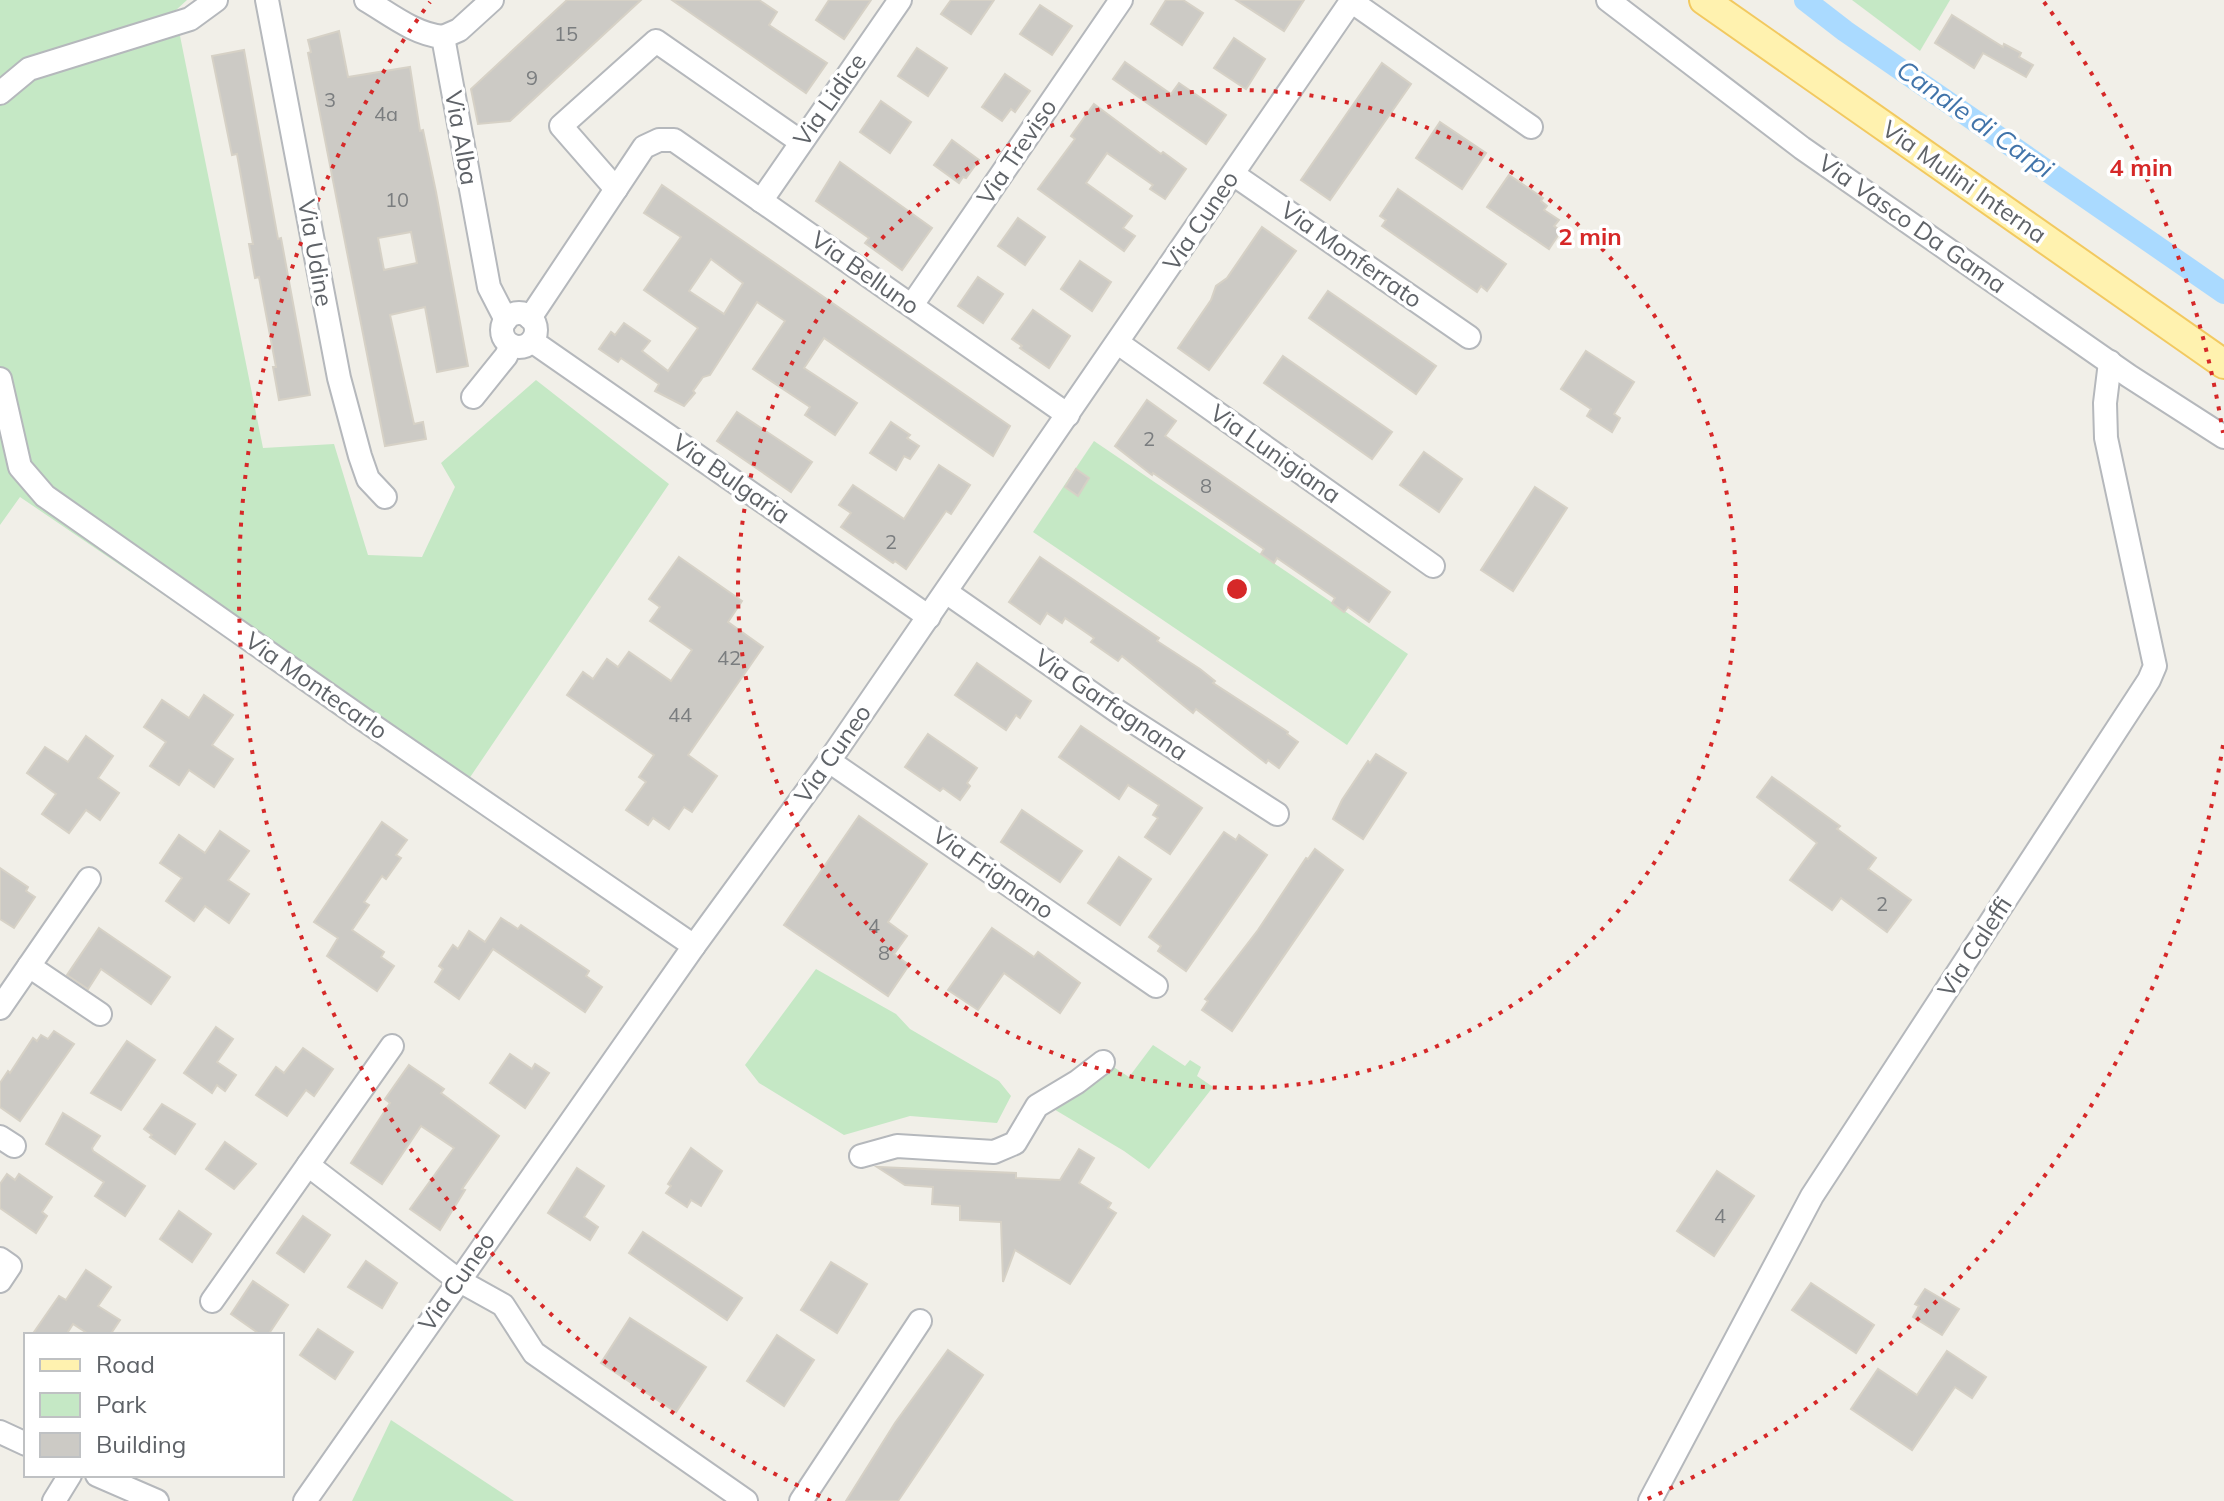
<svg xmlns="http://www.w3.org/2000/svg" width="2224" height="1501" viewBox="0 0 2224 1501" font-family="Mulish,sans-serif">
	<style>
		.green { fill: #c5e8c5 }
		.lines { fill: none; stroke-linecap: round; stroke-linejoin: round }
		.canal { stroke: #aadaff; stroke-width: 22 }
		.building { fill: #cccac5; stroke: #d6d1c6; stroke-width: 2; fill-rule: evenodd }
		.minor-casing { stroke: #b5b8bc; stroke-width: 26 }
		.major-casing { stroke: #f2c960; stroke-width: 32 }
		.minor { stroke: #fff; stroke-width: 22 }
		.major { stroke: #fff2af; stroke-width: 28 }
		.ring { fill: none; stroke: #d62828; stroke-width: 4; stroke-dasharray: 4 8 }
		.labels { text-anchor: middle; stroke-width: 7; stroke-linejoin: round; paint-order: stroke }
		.number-label { font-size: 20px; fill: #7a7d7f }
		.street-label { font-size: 24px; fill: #5f6368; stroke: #fff }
		.water-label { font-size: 26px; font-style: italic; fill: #4174aa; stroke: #fff }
		.centre { fill: #d62828; stroke: #fff; stroke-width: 4 }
		.ring-label { font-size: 24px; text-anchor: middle; font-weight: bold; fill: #d62828; stroke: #fff; stroke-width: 7; stroke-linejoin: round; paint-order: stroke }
	</style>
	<rect width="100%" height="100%" fill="#f1efe8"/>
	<!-- green -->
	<g class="green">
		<path d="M0,0H187L175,11L263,448L334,444L368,555L422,557L455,487L441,463L536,380L669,484L458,795L20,497L0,525Z"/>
		<path d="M1852,0H1950L1920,51Z"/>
		<path d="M1094,441L1408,654L1347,745L1033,532Z"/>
		<path d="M816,969L896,1014L910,1029L999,1081L1011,1096L997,1123L910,1116L844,1135L759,1083L745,1065Z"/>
		<path d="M1153,1045L1185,1066L1190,1060L1201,1067L1197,1076L1213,1087L1149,1169L1124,1151L1042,1102L1112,1066L1129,1077Z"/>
		<path d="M391,1420L514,1501H352Z"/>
	</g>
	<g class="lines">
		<!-- canal -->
		<path class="canal" d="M1805,0L1845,31L2224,293"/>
	</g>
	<!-- building -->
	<g class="building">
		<path d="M567,0H641L510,121L478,124L471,89Z"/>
		<path d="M672,0H759L777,12L769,25L827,63L806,93Z"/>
		<path d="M829,0H871L844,39L816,20Z"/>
		<path d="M951,0H994L971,34L941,14Z"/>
		<path d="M1166,0H1183L1203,13L1182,45L1151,24Z"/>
		<path d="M1236,0H1304L1284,31Z"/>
		<path d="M1040,5L1072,26L1052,55L1020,34Z"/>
		<path d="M1952,15L2003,47L2004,44L2021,53L2019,57L2033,65L2026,77L1983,53L1974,68L1935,43Z"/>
		<path d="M339,31L348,77L410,67L420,131L423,130L436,192L468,366L437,372L425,307L390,315L414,424L423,422L426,439L385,446L308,53L311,52L308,40ZM411,232L417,263L384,270L378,238Z"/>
		<path d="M1234,38L1265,59L1246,89L1214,68Z"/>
		<path d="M917,48L947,68L928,96L898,76Z"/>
		<path d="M244,50L278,239L281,238L310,395L279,400L273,367H276L259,277L255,278L249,244H253L237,154L232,155L212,56Z"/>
		<path d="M1125,62L1171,94L1179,83L1226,115L1206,144L1113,79Z"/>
		<path d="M1382,63L1411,84L1330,200L1301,180Z"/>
		<path d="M1005,74L1030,91L1015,112L1011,109L1002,121L982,107Z"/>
		<path d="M881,101L911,122L890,153L860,132Z"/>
		<path d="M1094,104L1161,154L1163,152L1186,169L1165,199L1150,189L1153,185L1107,153L1086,183L1132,216L1123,228L1135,236L1124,251L1038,189L1075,139L1071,136Z"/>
		<path d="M1440,122L1486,153L1462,189L1416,158Z"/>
		<path d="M952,140L979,160L966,178L963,177L959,183L934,165Z"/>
		<path d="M840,162L932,228L902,270L865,243L869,238L816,201Z"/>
		<path d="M1509,175L1543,198L1541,201L1547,206L1544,210L1559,220L1554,226L1561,231L1549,249L1487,207Z"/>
		<path d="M662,185L1010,426L993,456L824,338L804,368L857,403L835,435L805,415L810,407L753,369L785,321L757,302L710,375L703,377L693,391L695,393L684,406L655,391L659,384L621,358L618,362L599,349L611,332L615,335L624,323L650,341L642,351L668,371L698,328L644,290L681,237L644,213ZM711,259L743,283L724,314L689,291Z"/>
		<path d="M1398,189L1506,264L1487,291L1481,286L1477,292L1382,226L1386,220L1380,216Z"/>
		<path d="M1018,218L1045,237L1025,265L998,246Z"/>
		<path d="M1262,227L1296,251L1209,370L1178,348L1211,300L1216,286L1227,278Z"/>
		<path d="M1080,261L1111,282L1092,311L1061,289Z"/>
		<path d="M978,277L1003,294L983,323L958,306Z"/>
		<path d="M1328,291L1436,366L1416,394L1309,318Z"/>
		<path d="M1033,310L1070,336L1049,368L1020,348L1022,346L1012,339Z"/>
		<path d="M1586,351L1634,382L1614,414L1620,418L1612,432L1587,416L1591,409L1561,389Z"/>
		<path d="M1283,356L1392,432L1372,459L1264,383Z"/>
		<path d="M1147,400L1176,421L1165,436L1390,592L1369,622L1348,607L1344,612L1332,603L1335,598L1277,558L1274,563L1261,554L1264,549L1153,473L1152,475L1115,446Z"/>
		<path d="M737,412L812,462L791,492L717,441Z"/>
		<path d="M891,422L910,435L907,438L919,446L910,459L904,456L896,470L870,453Z"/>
		<path d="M1424,452L1462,479L1439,512L1400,485Z"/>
		<path d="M939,465L970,485L951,514L946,511L906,569L895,561L893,563L841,527L851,513L839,505L853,485L904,519Z"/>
		<path d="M1076,469L1089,478L1078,496L1065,487Z"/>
		<path d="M1535,487L1567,508L1513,591L1481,570Z"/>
		<path d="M679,557L742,601L728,622L763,647L688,755L717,776L692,812L684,807L669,829L653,818L648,825L626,810L646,782L639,777L654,755L567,695L583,672L593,679L607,659L618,667L629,652L671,681L692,650L650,621L660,607L649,599Z"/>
		<path d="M1040,557L1159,638L1157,641L1200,669L1215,681L1213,683L1288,732L1287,734L1298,742L1279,768L1268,760L1266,763L1196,709L1193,713L1122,656L1118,661L1091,642L1094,638L1065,618L1062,623L1047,613L1040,624L1009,602Z"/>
		<path d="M977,663L1031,701L1020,718L1016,715L1006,730L955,695Z"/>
		<path d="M204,695L233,715L212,745L233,759L214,787L189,770L179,785L150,766L166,742L144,727L162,700L189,718Z"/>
		<path d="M1081,726L1202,808L1170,854L1145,837L1158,818L1153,815L1159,805L1128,785L1119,799L1059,757Z"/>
		<path d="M928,734L977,768L967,783L970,786L960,800L943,788L940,791L905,767Z"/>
		<path d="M86,736L113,756L98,778L119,793L100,820L86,810L69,833L42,814L56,794L27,773L45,747L68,762Z"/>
		<path d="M1376,754L1406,773L1363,839L1333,819L1342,800L1368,761L1370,763Z"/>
		<path d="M1772,777L1840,826L1837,829L1876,858L1868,869L1911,900L1887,932L1841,898L1832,910L1790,880L1817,843L1757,797Z"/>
		<path d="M1022,810L1082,851L1060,882L1001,842Z"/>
		<path d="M859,816L927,864L888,922L907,936L894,954L909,965L888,996L784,925Z"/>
		<path d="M382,822L407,840L396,855L401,858L386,879L382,876L364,902L369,905L352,930L384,952L381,957L394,966L377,991L327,956L338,938L314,922Z"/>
		<path d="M220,831L249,851L228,880L249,894L229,923L205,906L194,921L166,901L182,878L160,863L179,835L205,853Z"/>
		<path d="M1224,832L1236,840L1239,835L1267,855L1186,971L1158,951L1161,946L1149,937Z"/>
		<path d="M1315,849L1343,870L1232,1031L1202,1010L1208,1001L1205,999L1258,930L1306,858L1308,859Z"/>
		<path d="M1119,857L1151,879L1120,925L1088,903Z"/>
		<path d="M0,868L28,887L26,891L35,897L14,928L0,919Z"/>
		<path d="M501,918L518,929L521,925L589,971L586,976L602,987L585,1012L493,949L459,999L435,982L443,969L439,966L453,945L458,949L469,931L485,942Z"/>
		<path d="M99,928L170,977L151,1004L101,969L88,989L67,975Z"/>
		<path d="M992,928L1034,957L1038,952L1080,983L1060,1013L1004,973L978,1010L948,990Z"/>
		<path d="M216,1027L233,1039L217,1062L236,1075L225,1091L217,1085L212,1093L184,1073Z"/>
		<path d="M54,1031L74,1044L20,1121L0,1107V1083L8,1071L10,1073L33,1038L37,1041L41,1035L48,1039Z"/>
		<path d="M127,1041L155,1060L121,1110L91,1093Z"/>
		<path d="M303,1048L333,1069L314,1096L306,1090L287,1116L256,1095L276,1067L284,1073Z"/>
		<path d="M510,1054L532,1069L535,1064L549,1073L525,1108L490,1083Z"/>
		<path d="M409,1065L444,1089L441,1093L499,1136L462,1189L465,1190L440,1230L410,1209L454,1148L421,1126L382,1184L351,1163L390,1103L385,1099Z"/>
		<path d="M162,1104L195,1124L175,1154L150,1137L152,1135L144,1129Z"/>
		<path d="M63,1113L100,1136L92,1148L93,1151L145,1186L125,1216L95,1196L104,1182L46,1144Z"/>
		<path d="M225,1142L256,1164L234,1189L206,1169Z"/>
		<path d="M691,1148L722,1171L701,1206L691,1200L687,1207L666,1193L671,1186L668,1184Z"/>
		<path d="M1079,1149L1094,1158L1079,1183L1111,1203L1108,1208L1116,1213L1070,1284L1015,1250L1003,1282L1001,1222L960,1220V1206L932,1204L933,1187L905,1185L877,1167L1016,1173V1178L1060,1180Z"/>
		<path d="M577,1168L604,1186L584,1217L598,1227L590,1240L548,1213Z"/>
		<path d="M1717,1171L1754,1196L1714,1256L1677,1231Z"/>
		<path d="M7,1174L15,1180L19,1174L52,1197L42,1212L47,1216L36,1233L0,1208V1184Z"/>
		<path d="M179,1211L211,1234L192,1262L160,1239Z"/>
		<path d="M303,1216L330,1235L304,1272L277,1253Z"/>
		<path d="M643,1232L742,1298L727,1320L629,1253Z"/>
		<path d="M366,1261L397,1283L382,1308L348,1287Z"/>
		<path d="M831,1262L867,1284L837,1333L801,1310Z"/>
		<path d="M86,1270L111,1287L98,1306L120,1320L110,1335H90L73,1324L66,1335H32L59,1296L66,1300Z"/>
		<path d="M253,1281L288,1305L268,1335H261L231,1314Z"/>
		<path d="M1811,1283L1874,1325L1856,1353L1792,1310Z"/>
		<path d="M1925,1289L1959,1309L1942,1335L1913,1317L1919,1306L1915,1304Z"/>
		<path d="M630,1318L706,1367L676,1412L601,1363Z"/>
		<path d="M318,1329L353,1352L335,1379L300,1355Z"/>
		<path d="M777,1335L814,1360L784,1406L747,1381Z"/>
		<path d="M948,1350L983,1375L898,1501H846L895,1423Z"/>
		<path d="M1947,1351L1986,1377L1972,1398L1955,1387L1912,1450L1851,1409L1878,1369L1917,1395Z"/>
	</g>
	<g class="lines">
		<defs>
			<g id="minor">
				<path d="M267,0L339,378L360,456L368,479L385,497"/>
				<path d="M366,0C390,14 414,34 443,37L489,287L506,320"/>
				<path d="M1608,0L1802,148L2129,376L2224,437"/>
				<path d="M1351,1L1531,127"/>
				<path d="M443,37L459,30L492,0"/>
				<path d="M0,93L29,69L190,19L216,0"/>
				<path d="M1233,174L1469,337"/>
				<path d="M616,189L561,126L656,41L801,142"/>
				<path d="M761,201L900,0"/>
				<path d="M912,305L1121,0"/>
				<circle cx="519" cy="330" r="17"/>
				<path d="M530,318L644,147L659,140H674L1068,415"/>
				<path d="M532,341L929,617"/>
				<path d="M1118,343L1433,566"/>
				<path d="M0,379L20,467L45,496L363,719L694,946"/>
				<path d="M473,397L506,356L511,345"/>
				<path d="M946,592L1117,711L1277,814"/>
				<path d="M829,761L1156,986"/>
				<path d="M29,966L100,1014"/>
				<path d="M0,1008L89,879"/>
				<path d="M0,1137L14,1146"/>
				<path d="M861,1156L897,1146L994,1152L1015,1143L1037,1106L1077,1082L1103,1062"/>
				<path d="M308,1165L458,1280L503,1305L534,1353L746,1501"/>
				<path d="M0,1259L10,1266L0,1281"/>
				<path d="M212,1301L392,1046"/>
				<path d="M0,1432L26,1444"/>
				<path d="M97,1475L157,1501"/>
				<path d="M54,1501L70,1475"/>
				<path d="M305,1501L694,946L829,761L1352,0"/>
				<path d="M801,1501L920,1321"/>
				<path d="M1650,1501L1812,1196L2149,680L2155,666L2106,438L2105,403L2110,362"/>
			</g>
			<path id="major" d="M1704,0L2224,364"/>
		</defs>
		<!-- minor casing -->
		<use href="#minor" class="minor-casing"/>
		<!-- major casing -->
		<use href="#major" class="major-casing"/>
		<!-- minor -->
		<use href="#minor" class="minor"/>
		<!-- major -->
		<use href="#major" class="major"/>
	</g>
	<!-- distance rings -->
	<g class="ring">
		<circle cx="1237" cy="589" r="499"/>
		<path d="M2223 745A998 998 0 0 1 1643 1501M831 1501A998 998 0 0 1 430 2M2044 2A998 998 0 0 1 2223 433"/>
	</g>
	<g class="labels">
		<!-- number labels -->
		<g class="number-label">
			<text x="566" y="41">15</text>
			<text x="532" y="85">9</text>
			<text x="330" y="107">3</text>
			<text x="386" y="121">4a</text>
			<text x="397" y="207">10</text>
			<text x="1149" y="446">2</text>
			<text x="1206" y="493">8</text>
			<text x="891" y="549">2</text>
			<text x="729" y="665">42</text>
			<text x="680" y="722">44</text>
			<text x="1882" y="911">2</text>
			<text x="874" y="933">4</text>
			<text x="884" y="960">8</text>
			<text x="1720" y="1223">4</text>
		</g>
		<!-- street labels -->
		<g class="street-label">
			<text transform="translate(830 100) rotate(-55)" y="8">Via Lidice</text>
			<text transform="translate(461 138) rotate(80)" y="8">Via Alba</text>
			<text transform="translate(1017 152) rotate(-56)" y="8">Via Treviso</text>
			<text transform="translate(1964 182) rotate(35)" y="8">Via Mulini Interna</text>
			<text transform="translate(1201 221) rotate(-56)" y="8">Via Cuneo</text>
			<text transform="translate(1912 224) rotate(35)" y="8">Via Vasco Da Gama</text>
			<text transform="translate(315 253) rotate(80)" y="8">Via Udine</text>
			<text transform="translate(1351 255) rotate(35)" y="8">Via Monferrato</text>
			<text transform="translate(865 273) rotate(35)" y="8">Via Belluno</text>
			<text transform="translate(1275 454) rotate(35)" y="8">Via Lunigiana</text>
			<text transform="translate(731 479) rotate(35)" y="8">Via Bulgaria</text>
			<text transform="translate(316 686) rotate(35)" y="8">Via Montecarlo</text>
			<text transform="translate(1111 705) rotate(34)" y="8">Via Garfagnana</text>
			<text transform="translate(833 754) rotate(-55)" y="8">Via Cuneo</text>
			<text transform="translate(993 873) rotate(35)" y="8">Via Frignano</text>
			<text transform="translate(1975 947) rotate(-57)" y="8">Via Caleffi</text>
			<text transform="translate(457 1282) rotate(-55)" y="8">Via Cuneo</text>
		</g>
		<!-- water labels -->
		<g class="water-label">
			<text transform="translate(1975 119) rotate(35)" y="9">Canale di Carpi</text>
		</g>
	</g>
	<circle cx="1237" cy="589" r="12" class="centre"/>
	<g class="ring-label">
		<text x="2141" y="176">4 min</text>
		<text x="1590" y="245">2 min</text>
	</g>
	<!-- legend -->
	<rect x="24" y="1333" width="260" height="144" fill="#ffffff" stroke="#bfc1c3" stroke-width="2"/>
	<rect x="40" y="1359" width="40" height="12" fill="#fff2af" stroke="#bfc1c3" stroke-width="2"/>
	<text x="96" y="1373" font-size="24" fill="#5f6368">Road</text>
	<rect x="40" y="1393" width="40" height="24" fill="#c5e8c5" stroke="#bfc1c3" stroke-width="2"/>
	<text x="96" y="1413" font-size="24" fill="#5f6368">Park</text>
	<rect x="40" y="1433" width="40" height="24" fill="#cccac5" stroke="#bfc1c3" stroke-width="2"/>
	<text x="96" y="1453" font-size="24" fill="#5f6368">Building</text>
</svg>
